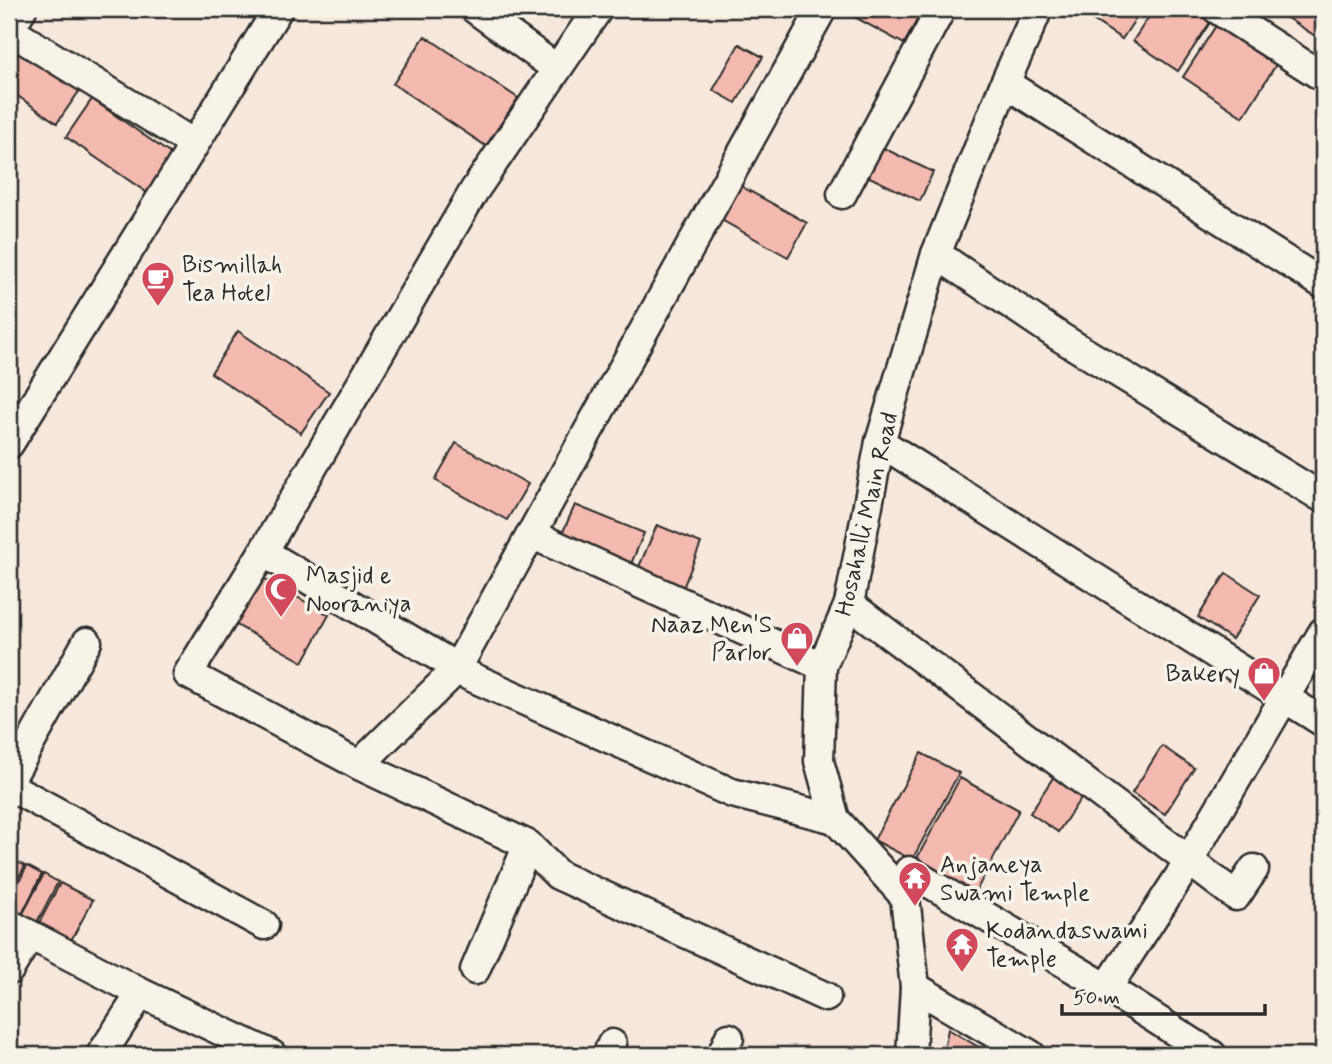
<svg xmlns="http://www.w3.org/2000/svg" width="1332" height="1064" viewBox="0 0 1332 1064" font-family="Mynerve,sans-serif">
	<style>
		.building { fill: #f4baaf; stroke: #2b2b2b; stroke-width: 2 }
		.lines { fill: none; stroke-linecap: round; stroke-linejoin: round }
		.minor-casing { stroke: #2b2b2b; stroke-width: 33 }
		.minor { stroke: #f7f3e8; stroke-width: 28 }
		.labels { text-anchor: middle; stroke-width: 7; stroke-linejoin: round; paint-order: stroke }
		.poi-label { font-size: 24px; fill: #2b2b2b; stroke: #f7f3e8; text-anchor: start }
		.street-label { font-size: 24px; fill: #2b2b2b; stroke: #f7f3e8 }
	</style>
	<rect width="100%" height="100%" fill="#f6e8dd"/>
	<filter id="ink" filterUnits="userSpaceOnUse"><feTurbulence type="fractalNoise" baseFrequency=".0143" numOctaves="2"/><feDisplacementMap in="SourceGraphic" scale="14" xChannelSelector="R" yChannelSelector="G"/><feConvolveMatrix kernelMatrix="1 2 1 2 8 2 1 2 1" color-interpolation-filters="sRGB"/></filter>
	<g filter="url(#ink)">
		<!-- building -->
		<g class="building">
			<path d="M840,9H902L918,18L904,44Z"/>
			<path d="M1076,9H1142L1122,39Z"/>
			<path d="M1154,9H1192L1211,21L1178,71L1133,41Z"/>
			<path d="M1273,9H1323V27L1317,37Z"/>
			<path d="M1219,21L1279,60L1243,117L1183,77Z"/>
			<path d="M425,36L518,98L486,146L393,84Z"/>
			<path d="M739,44L763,57L736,103L713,90Z"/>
			<path d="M21,49L80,90L57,123L9,90V68Z"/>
			<path d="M92,99L175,157L149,194L66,137Z"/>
			<path d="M877,145L933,172L920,201L863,174Z"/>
			<path d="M737,184L807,223L788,257L718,218Z"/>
			<path d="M238,331L329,392L301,433L211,373Z"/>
			<path d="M456,443L528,484L507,520L435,480Z"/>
			<path d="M575,505L644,533L631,564L561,536Z"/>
			<path d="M657,525L701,543L683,588L638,569Z"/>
			<path d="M1226,573L1260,595L1232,639L1198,617Z"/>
			<path d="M259,576L329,615L303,662L233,623Z"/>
			<path d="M1162,746L1194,768L1165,814L1132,793Z"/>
			<path d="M921,753L959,773L912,860L874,840Z"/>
			<path d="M1058,770L1087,789L1058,832L1030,813Z"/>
			<path d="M960,778L1019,810L975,893L916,860Z"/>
			<path d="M11,858L25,866L9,894V863Z"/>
			<path d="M27,866L42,874L19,920L9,914V901Z"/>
			<path d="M44,874L58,882L34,928L19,921Z"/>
			<path d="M60,883L93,900L68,946L36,929Z"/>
			<path d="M948,1029L992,1055H943Z"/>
		</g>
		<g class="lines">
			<defs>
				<g id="minor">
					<path d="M475,9L557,69"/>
					<path d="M598,9L474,191L263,552L188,674L359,765L528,845L558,875L826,997"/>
					<path d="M1217,9L1323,77"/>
					<path d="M9,30L194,144"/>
					<path d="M9,30L22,9"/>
					<path d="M1005,83L1323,284"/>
					<path d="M842,194L941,9"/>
					<path d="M936,254L1060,337L1323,498"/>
					<path d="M880,442L1323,722"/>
					<path d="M9,444L278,9"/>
					<path d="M531,534L822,666"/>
					<path d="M263,552L456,667V670L732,793L835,819"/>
					<path d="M849,604L1236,896L1254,869"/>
					<path d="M359,765L456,670L822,9"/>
					<path d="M9,781L87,642"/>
					<path d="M9,786L264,925"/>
					<path d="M905,897L909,871L1107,988L1179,877L1323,632"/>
					<path d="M9,924L141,993L272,1055"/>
					<path d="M9,970L30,935"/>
					<path d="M475,970L528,845"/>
					<path d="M915,987L1031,1055"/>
					<path d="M1107,988L1212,1055"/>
					<path d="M101,1055L141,993"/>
					<path d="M607,1055L612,1044"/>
					<path d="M722,1055L729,1038"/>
					<path d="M911,1055L915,987L905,897L835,819L819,761L822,666L849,604L880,442L936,254L1005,83L1038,9"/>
				</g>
			</defs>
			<!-- minor casing -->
			<use href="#minor" class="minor-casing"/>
			<!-- minor -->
			<use href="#minor" class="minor"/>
		</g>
	</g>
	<!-- icons -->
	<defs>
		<symbol id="cafe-pin" viewBox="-11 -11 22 30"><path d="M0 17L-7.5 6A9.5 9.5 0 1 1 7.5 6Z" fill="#d1495b" stroke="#f7f3e8"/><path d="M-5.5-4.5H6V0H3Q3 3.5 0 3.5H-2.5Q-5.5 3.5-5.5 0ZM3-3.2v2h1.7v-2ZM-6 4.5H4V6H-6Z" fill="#fff"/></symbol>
		<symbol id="mosque-pin" viewBox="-11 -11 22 30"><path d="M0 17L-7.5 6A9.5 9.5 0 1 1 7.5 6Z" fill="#d1495b" stroke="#f7f3e8"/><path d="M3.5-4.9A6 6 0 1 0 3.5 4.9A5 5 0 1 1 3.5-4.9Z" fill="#fff"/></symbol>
		<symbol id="shop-pin" viewBox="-11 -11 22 30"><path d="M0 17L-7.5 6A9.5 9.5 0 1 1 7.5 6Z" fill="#d1495b" stroke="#f7f3e8"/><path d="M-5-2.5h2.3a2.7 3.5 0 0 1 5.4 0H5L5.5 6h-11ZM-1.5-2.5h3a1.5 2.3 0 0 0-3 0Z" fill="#fff"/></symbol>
		<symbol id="temple-pin" viewBox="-11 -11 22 30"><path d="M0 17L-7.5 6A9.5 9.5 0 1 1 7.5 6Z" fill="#d1495b" stroke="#f7f3e8"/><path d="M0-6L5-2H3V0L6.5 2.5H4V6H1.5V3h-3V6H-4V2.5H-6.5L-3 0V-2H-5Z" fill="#fff"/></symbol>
	</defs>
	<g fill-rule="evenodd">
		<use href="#cafe-pin" x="139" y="259" width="38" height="52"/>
		<use href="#mosque-pin" x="262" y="570" width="38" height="52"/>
		<use href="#shop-pin" x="778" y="619" width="38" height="52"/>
		<use href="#shop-pin" x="1245" y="654" width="38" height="52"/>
		<use href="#temple-pin" x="896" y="859" width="38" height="52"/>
		<use href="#temple-pin" x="943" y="925" width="38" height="52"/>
	</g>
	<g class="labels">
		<!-- poi labels -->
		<g class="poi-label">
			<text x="182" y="272">Bismillah<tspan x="182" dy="28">Tea Hotel</tspan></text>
			<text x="306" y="583">Masjid e<tspan x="306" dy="28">Nooraniya</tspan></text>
			<text x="772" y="632" text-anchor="end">Naaz Men'S<tspan x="772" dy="28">Parlor</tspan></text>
			<text x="1240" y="681" text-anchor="end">Bakery</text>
			<text x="940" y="872">Anjaneya<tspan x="940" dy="28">Swami Temple</tspan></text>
			<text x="986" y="938">Kodandaswami<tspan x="986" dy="28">Temple</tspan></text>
		</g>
		<!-- street labels -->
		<g class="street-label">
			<text transform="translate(866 514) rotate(-77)" y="8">Hosahalli Main Road</text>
		</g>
	</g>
	<!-- margin -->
	<rect width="1332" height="1064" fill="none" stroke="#f7f3e8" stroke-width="35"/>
	<rect x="18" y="18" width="1297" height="1029" fill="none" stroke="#2b2b2b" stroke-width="2.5" filter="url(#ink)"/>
	<!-- scale -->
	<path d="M1062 1004v10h203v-10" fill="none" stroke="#2b2b2b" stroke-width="3.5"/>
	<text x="1073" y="1004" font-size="21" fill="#2b2b2b" stroke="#f7f3e8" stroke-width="5" paint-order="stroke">50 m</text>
</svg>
